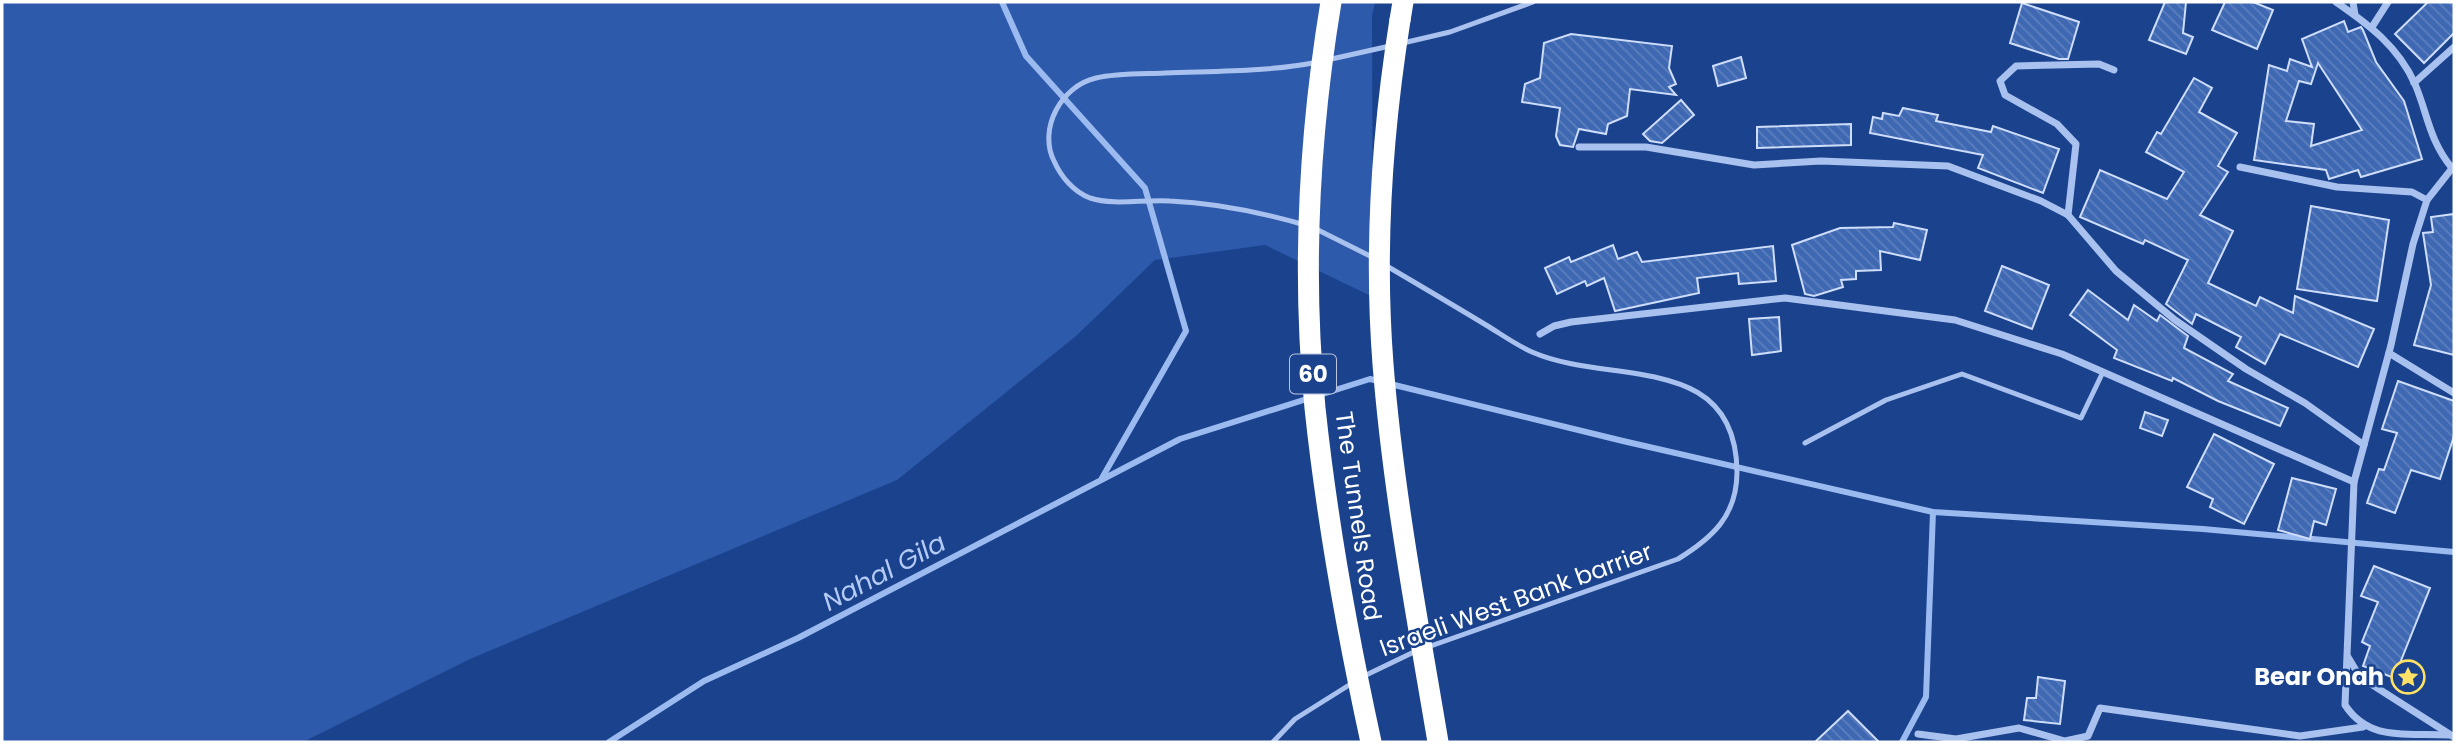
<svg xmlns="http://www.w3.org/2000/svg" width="2456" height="744" viewBox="0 0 2456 744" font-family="Poppins,sans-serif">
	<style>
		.green { fill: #2e5aab }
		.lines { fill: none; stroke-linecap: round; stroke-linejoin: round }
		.stream { stroke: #9bbaef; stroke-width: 6 }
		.building { fill: url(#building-back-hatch); stroke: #ceddfa; stroke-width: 2; fill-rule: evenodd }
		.lane { stroke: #a8c1ee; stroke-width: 5 }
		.street { stroke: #a8c1ee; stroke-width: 7 }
		.highway { stroke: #fff; stroke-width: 21 }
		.highway-bridge { stroke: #fff; stroke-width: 21 }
		.labels { text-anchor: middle; stroke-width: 5; stroke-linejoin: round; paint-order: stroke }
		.shield { fill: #1b428d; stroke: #bbc6dd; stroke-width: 2 }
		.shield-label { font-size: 23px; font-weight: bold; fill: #fff }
		.street-label { font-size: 24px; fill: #fff; stroke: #1b428d }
		.poi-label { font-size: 24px; font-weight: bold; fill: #fff; stroke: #1b428d; text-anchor: end }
		.water-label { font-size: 26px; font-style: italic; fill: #b4cbf5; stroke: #1b428d }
	</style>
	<defs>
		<pattern id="building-back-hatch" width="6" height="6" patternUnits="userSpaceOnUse" patternTransform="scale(1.75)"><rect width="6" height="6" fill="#3f68b3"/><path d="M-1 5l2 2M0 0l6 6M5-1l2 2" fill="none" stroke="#5c7fbe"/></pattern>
	</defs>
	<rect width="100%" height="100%" fill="#1b428d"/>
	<!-- green -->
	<path class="green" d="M2,2H1375L1372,16L1373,297L1265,245L1155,260L1076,336L897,480L470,659L303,742H2Z"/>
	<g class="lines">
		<!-- stream -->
		<g class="stream">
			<path d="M1002,2L1026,56L1145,188L1186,331L1102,478"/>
			<path d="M609,742L704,681L798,638L1180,439L1370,379L1623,441L1933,512L2203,529L2454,552"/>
			<path d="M1902,742L1926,697L1933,512"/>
		</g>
	</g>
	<!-- building -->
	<g class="building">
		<path d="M2165,2H2186L2183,33L2193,37L2186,54L2149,40Z"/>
		<path d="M2225,2H2253L2273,10L2257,49L2212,30Z"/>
		<path d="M2428,2H2454V33L2424,63L2395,34Z"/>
		<path d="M2022,3L2079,22L2068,59H2059L2010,43Z"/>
		<path d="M2344,21L2348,32L2361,27L2363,30L2376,62L2404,101L2422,159L2361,177L2358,170L2329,179L2326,170L2254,160L2269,65L2287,71L2290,59L2312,67L2302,39ZM2318,63L2362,130L2311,146L2314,124L2286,121L2299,81L2311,84Z"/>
		<path d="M1571,34L1672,46L1669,68L1676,84L1669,87L1676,95L1630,89L1627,116L1608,124L1606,134L1579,129L1573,147L1560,145L1556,136L1560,108L1522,102L1525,84L1540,78L1544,43Z"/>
		<path d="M1741,57L1746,78L1718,86L1713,66Z"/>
		<path d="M2194,78L2212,88L2199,112L2237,133L2218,166L2228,172L2200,215L2233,231L2208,283L2256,306L2260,297L2293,313L2295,296L2374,329L2358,367L2280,334L2265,364L2236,347L2241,337L2196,314L2192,324L2166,304L2188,260L2145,240L2143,244L2080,217L2100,170L2167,199L2184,172L2146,152L2157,132L2161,134Z"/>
		<path d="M1681,100L1694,115L1662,143L1650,141L1643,134Z"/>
		<path d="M1903,108L1938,115L1936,121L1991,132L1993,126L2059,149L2043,193L1978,168L1983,155L1870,133L1873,117L1882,119L1883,113L1899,116Z"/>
		<path d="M1851,124V145L1757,148V127Z"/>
		<path d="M2311,206L2389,220L2377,301L2297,289Z"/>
		<path d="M2454,214V355L2414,345L2431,285L2423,233L2433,232L2431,217Z"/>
		<path d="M1894,223L1927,230L1920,260L1880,251L1881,270L1856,271V279L1841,280L1843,287L1814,296L1805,294L1792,245L1840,228L1893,227Z"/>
		<path d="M1613,245L1618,259L1637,252L1642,262L1773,246L1776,281L1739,284L1738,273L1697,278L1699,293L1615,311L1604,278L1587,286L1585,281L1557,294L1545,268L1569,257L1571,262Z"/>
		<path d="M2002,266L2049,285L2032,329L1985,311Z"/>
		<path d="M2088,290L2128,320L2134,305L2157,321L2160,315L2188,336L2184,348L2233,374L2228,381L2288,408L2280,426L2218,401L2173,378L2172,381L2114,358L2117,350L2070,315Z"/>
		<path d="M1779,317L1781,351L1752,355L1749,319Z"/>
		<path d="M2398,381L2454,401V436L2440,479L2411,470L2395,513L2367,503L2379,469L2384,470L2397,433L2382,429Z"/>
		<path d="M2145,412L2168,420L2162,436L2140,428Z"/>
		<path d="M2214,434L2274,464L2244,524L2210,507L2213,499L2187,487Z"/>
		<path d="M2292,478L2336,489L2326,525L2314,521L2310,539L2278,530Z"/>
		<path d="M2374,566L2430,588L2394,678L2363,666L2370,646L2362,642L2378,602L2361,596Z"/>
		<path d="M2038,677L2065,681L2060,724L2024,720L2027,698H2036Z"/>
		<path d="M1848,711L1879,742H1815Z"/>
	</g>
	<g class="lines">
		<!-- lane -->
		<g class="lane">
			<path d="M1403,43L1450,32L1533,2"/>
			<path d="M1327,60L1390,46"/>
			<path d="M1305,225C1260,212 1217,203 1170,201C1144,199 1115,206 1090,198C1074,192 1061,177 1054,161C1038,129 1061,86 1096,78C1117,73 1143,74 1165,73C1215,71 1268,72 1318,62"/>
			<path d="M1314,228L1374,258"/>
			<path d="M1385,265C1419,285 1453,305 1486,325C1501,334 1516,345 1532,352C1609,386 1736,350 1737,472C1737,516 1712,538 1678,559L1425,648"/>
			<path d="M1805,443L1886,400L1962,374L2081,418L2103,372"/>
			<path d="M1362,677L1416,651"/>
			<path d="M1273,742L1295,719L1354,682"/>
		</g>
		<!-- street -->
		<g class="street">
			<path d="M2336,2C2368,24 2398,46 2415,84C2428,115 2429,140 2452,168"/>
			<path d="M2353,2L2355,15"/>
			<path d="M2372,27L2388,2"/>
			<path d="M2414,83L2454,47"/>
			<path d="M1579,147H1646L1754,165L1821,161L1948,166L2041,201L2068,215L2116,271L2175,320L2246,369L2305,403L2364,445"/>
			<path d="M2240,167L2337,187L2412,192L2427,200"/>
			<path d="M2068,215L2076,144L2057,124L2005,95L2000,81L2016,66L2099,64L2114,70"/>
			<path d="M1540,334L1554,326L1571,322L1785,298L1955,320L2062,354L2354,482"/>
			<path d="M2389,353L2454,393"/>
			<path d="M2348,657L2360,677L2454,737"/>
			<path d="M1918,734L1956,739L2019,728L2065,741L2088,736L2100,708L2300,736L2363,727"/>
			<path d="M2449,735C2409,732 2370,743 2345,705L2354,482L2391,345L2413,244L2427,200L2454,166"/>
		</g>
		<!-- highway -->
		<path class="highway" d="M1400,20L1403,2"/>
		<!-- highway-bridge -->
		<g class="highway-bridge">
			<path d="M1331,2C1309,135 1302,274 1315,408C1327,521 1347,632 1371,742"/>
			<path d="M1400,20C1382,133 1374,248 1383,364C1393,491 1417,617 1438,742"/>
		</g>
	</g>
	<!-- icons -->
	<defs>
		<symbol id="sight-ring" viewBox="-11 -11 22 22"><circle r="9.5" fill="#1b428d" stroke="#fee165" stroke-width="1.5"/><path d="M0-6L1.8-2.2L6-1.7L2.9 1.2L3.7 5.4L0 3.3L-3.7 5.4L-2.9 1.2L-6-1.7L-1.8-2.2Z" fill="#fee165"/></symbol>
	</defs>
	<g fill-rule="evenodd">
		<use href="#sight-ring" x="2389" y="658" width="38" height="38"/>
	</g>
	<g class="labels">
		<!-- shield labels -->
		<rect class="shield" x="1290" y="354.5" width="46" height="39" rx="5"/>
		<g class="shield-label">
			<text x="1313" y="382">60</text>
		</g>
		<!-- street labels -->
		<g class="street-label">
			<text transform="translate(1358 516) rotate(82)" y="8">The Tunnels Road</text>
			<text transform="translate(1516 600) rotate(-20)" y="8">Israeli West Bank barrier</text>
		</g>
		<!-- poi labels -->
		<g class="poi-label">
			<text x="2384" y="685">Bear Onah</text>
		</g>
		<!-- water labels -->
		<g class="water-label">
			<text transform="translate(884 572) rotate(-28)" y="9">Nahal Gila</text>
		</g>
	</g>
	<!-- border -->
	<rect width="2456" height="744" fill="none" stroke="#ffffff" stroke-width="7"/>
</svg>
